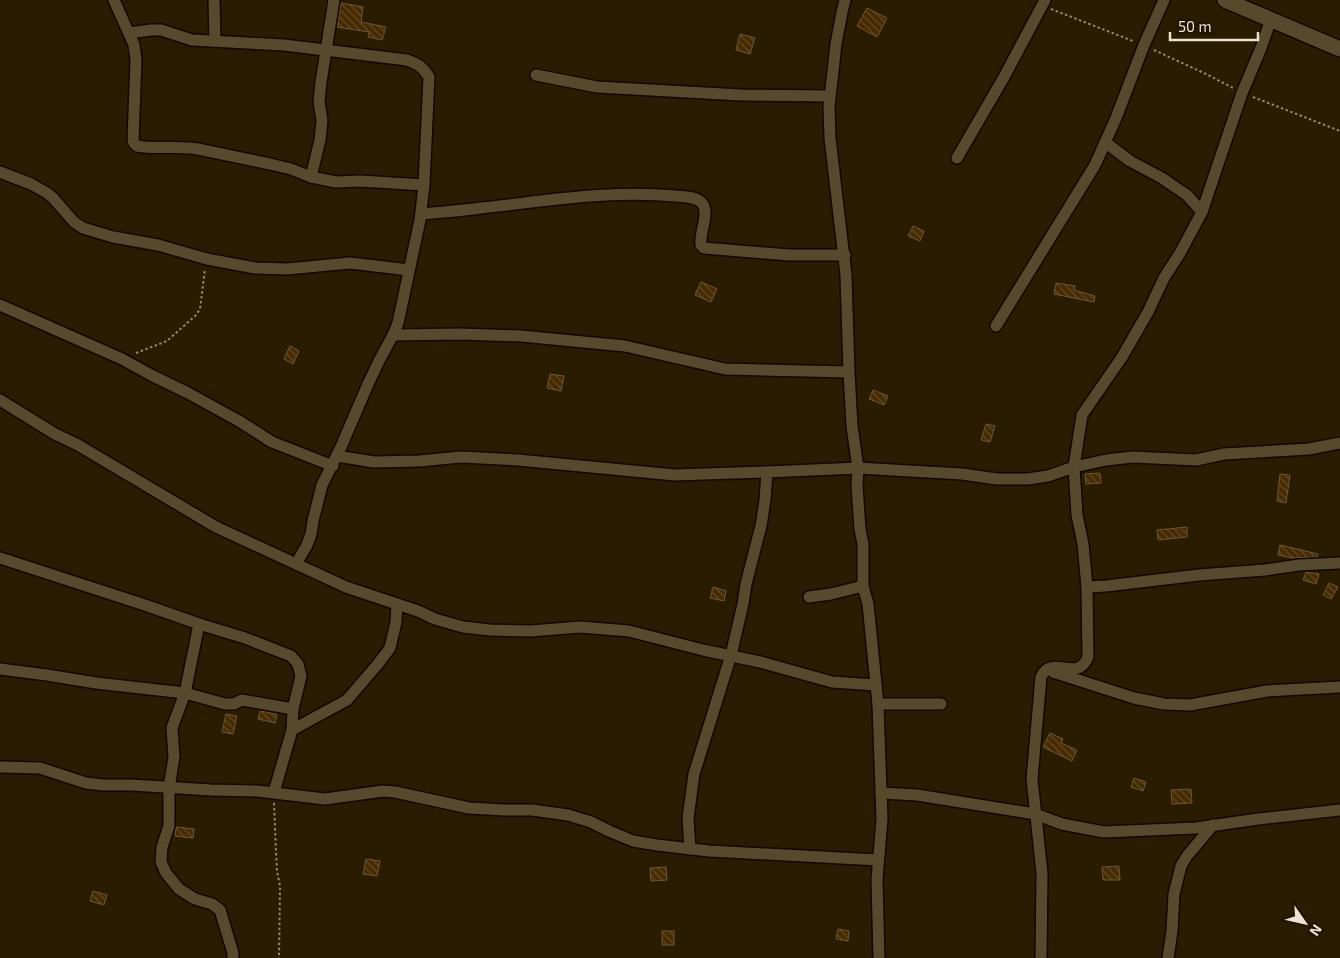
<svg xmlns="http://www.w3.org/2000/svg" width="1340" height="958" viewBox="0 0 1340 958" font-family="'Exo 2',sans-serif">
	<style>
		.building { fill: url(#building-back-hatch); stroke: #6b563b }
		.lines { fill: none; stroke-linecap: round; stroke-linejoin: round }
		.street-casing { stroke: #120600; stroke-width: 14 }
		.secondary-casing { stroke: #120600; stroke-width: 18 }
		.path { stroke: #938772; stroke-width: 2; stroke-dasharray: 2.5 2.5; stroke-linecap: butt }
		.street { stroke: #57492b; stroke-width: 11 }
		.secondary { stroke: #57492b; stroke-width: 15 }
	</style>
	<defs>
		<pattern id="building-back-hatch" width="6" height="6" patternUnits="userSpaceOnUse" patternTransform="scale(1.25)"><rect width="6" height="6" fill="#472b00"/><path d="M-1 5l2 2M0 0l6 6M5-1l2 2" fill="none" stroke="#624a24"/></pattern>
	</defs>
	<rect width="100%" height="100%" fill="#2a1c00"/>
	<!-- building -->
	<g class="building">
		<path d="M341,3L363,7L361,22L386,27L382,40L368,37L369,32L337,27Z"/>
		<path d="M867,8L887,18L877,37L857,26Z"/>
		<path d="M740,34L755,38L750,54L736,50Z"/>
		<path d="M913,226L924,231L920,241L908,236Z"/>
		<path d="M701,282L717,289L711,302L695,295Z"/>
		<path d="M1056,283L1075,286L1074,290L1095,296L1094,302L1054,294Z"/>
		<path d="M290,346L299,351L293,364L284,359Z"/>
		<path d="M550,374L564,376L561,391L547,388Z"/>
		<path d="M873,390L888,396L884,405L869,399Z"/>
		<path d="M986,424L995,426L990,442L981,440Z"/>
		<path d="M1100,473L1101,483L1086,484L1085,474Z"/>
		<path d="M1280,474L1290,475L1286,503L1277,501Z"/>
		<path d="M1187,527V537L1158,540L1157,530Z"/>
		<path d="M1280,545L1318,554L1317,557L1292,558L1278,555Z"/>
		<path d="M1306,572L1319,574L1316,584L1303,580Z"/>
		<path d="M1329,583L1338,587L1331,599L1323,595Z"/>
		<path d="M713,587L726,591L724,601L710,598Z"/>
		<path d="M260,711L277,714L275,723L258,719Z"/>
		<path d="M226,714L237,716L233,734L222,732Z"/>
		<path d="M1050,733L1063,739L1061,743L1077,750L1072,761L1043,747Z"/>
		<path d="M1134,778L1146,782L1143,791L1131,787Z"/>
		<path d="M1191,789L1192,803L1172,804L1171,790Z"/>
		<path d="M176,827L194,829L193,838L175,836Z"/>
		<path d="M366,859L380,861L377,876L363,874Z"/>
		<path d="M1119,866L1120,880H1103L1102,867Z"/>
		<path d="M666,867L667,880L651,881L650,868Z"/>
		<path d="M93,891L107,895L104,905L90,901Z"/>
		<path d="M838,929L849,931L848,941L836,939Z"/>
		<rect x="662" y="931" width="12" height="14"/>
	</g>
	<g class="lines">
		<defs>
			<g id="street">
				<path d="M114,0L134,45L136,60L133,140L134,143L137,146C159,150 177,145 198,149L270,164L291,169L311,177L336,182L360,181L424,185"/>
				<path d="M214,0L215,41"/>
				<path d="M845,0L842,12L836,44L829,107L830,138L846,275L849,372L852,426L858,468L857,486L860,529L863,544V586L868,604L878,704L882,819L877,879L879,958"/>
				<path d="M129,33L151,30H161L192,40L284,45L407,60C418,64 423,67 429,77L424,185L420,220L398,323L393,335L379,361L368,384L341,447L322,485L313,521L311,534L307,545L296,564"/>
				<path d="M536,75L597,87L741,95L830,96"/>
				<path d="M1105,142L1130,161L1162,178L1172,185L1187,195L1202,212"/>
				<path d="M957,158L1004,77L1045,0"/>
				<path d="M0,172L31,184L47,193L53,198L74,222L83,228L113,237L158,245L207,259L255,268L287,269L350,263L409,270"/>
				<path d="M311,177L320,140L322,121L319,101L321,82L334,0"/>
				<path d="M421,214C441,212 461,211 481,208C547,201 609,190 675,196C683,197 694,196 701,202C711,211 699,233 701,245L704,248L789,255H845"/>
				<path d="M0,305L122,359L151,375L188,393L239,421L272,442L333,466"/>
				<path d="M996,326L1095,165L1116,118L1144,45L1164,0"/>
				<path d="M393,335L460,334L521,336L625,346L725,369L849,372"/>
				<path d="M0,400L55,434L78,445L216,527L346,587L418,611L435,619L463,627L490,630L531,631L580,627L629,631L703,650L760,662L832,682L876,685"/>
				<path d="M337,456L374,462L419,461L461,457L518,460L675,475L767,472"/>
				<path d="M0,558L145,605L199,624L245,638L291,656L298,664L301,676L293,709L292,730"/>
				<path d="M1087,587L1106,586L1199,575L1265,570L1299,565L1340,563"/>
				<path d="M809,597L831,594L863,586"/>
				<path d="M199,624L185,693L172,728L174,757L169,788V826L162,847L161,862L166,873L179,889L195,899L212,904L220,910L233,953V958"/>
				<path d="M0,669L47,675L96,683L185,693L225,704H234L242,700L293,709"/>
				<path d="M1053,672L1134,698L1164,704L1190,705L1267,691L1340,687"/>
				<path d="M878,704H941"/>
				<path d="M0,767L40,768L86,783L103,785H131L211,790L257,791L325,799L383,791L395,792L469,808L505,810H532L568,815L591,822L609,831L633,841L657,845L709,851L878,860"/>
				<path d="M274,792L292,730L347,700L377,665L390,648L396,622L397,604"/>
				<path d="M881,793L917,795L1035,814L1062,824L1104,832L1196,828L1258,819L1340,810"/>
				<path d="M690,849L688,818L694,774L731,655L743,604L746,584L761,526L765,500L767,472L858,468L962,474L997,479H1028L1048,476L1074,467L1106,460L1133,457L1196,460L1224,454L1309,449L1340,443"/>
				<path d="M1041,958L1042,873L1032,779L1041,677C1052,653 1077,684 1088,657L1087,587L1083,544L1077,515L1074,467L1082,415L1122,357L1148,312L1164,278L1180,253L1202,212L1242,93L1261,48L1271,19"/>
				<path d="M1168,958L1172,931L1174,894L1181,866L1187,856L1213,825"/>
			</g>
			<path id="secondary" d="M1225,0L1340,49"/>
		</defs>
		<!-- street casing -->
		<use href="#street" class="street-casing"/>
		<!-- secondary casing -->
		<use href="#secondary" class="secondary-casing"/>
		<!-- path -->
		<g class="path">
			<path d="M1051,9L1133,41"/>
			<path d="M1154,50L1206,74L1233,88"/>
			<path d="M1253,97L1340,131"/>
			<path d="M136,353L167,341L196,315L200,309L205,269"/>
			<path d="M274,803L276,852L277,871L280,886L279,958"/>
		</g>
		<!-- street -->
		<use href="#street" class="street"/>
		<!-- secondary -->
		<use href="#secondary" class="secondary"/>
	</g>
	<!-- north arrow -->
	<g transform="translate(1305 923) rotate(124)" stroke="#201300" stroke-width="4" paint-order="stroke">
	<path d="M0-4L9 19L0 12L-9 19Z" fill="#ece3d3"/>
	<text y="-8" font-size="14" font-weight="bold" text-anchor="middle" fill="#ece3d3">N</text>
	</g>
	<!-- scale -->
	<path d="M1170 32v8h88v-8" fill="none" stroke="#ece3d3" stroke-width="2.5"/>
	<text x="1178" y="32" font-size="15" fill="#ece3d3" stroke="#201300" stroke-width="4" paint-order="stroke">50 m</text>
</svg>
